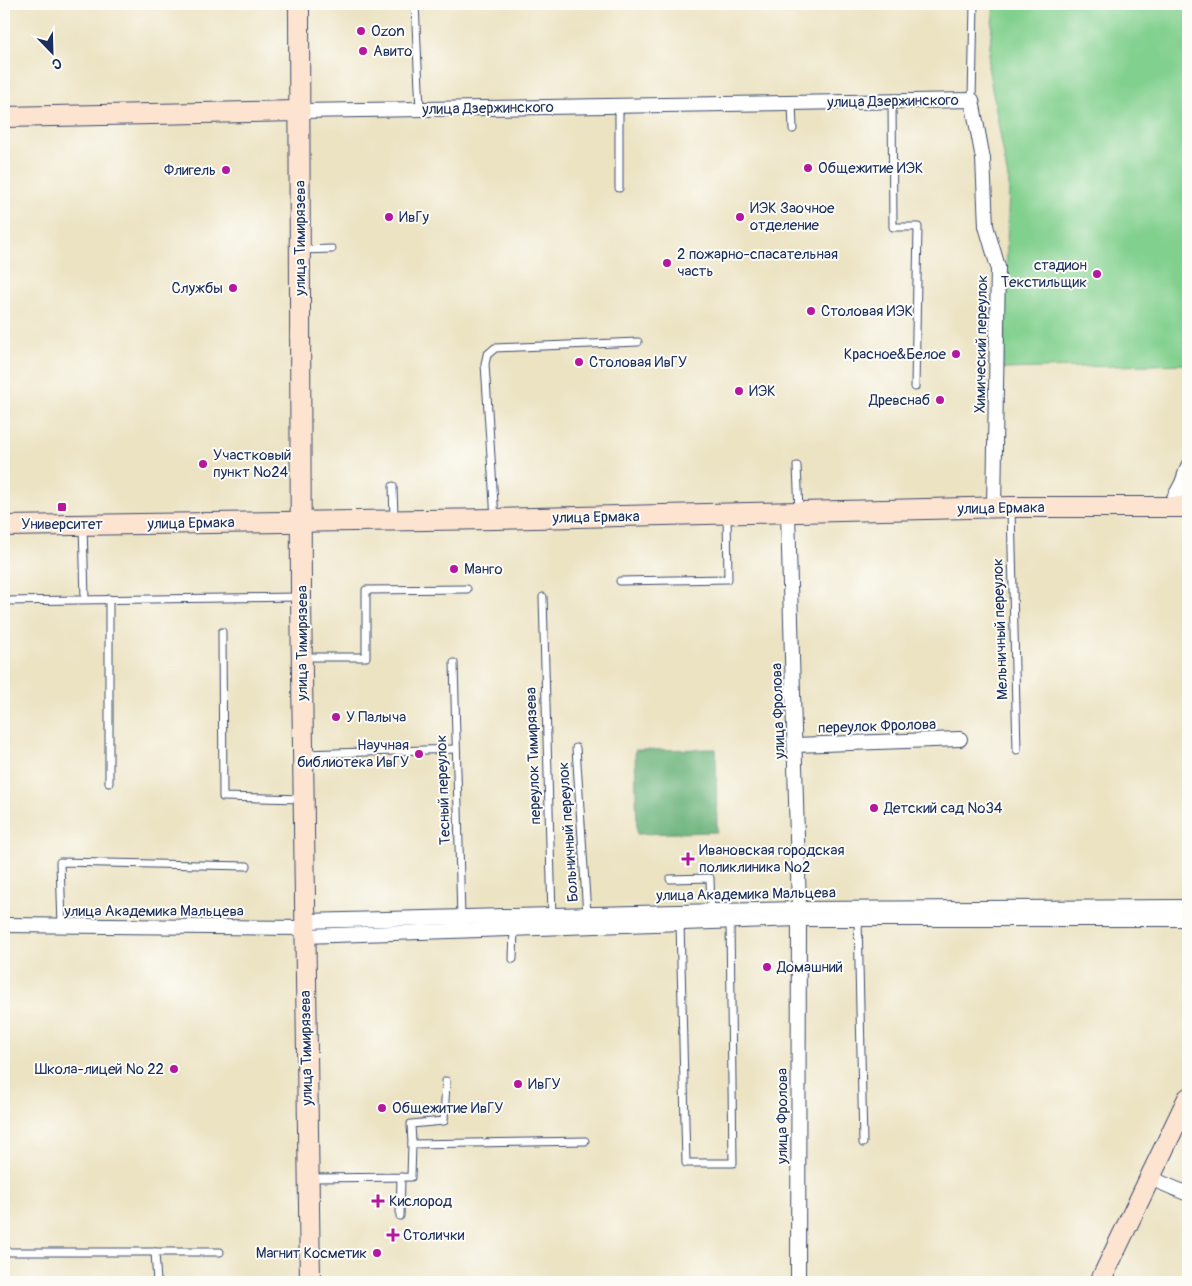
<svg xmlns="http://www.w3.org/2000/svg" width="1192" height="1286" viewBox="0 0 1192 1286" font-family="Pangolin,sans-serif">
	<style>
		.green { fill: #82d08e; stroke: #4e8076 }
		.forest { fill: #69b279; stroke: #42706c }
		.lines { fill: none; stroke-linecap: round; stroke-linejoin: round }
		.lane-casing { stroke: #3a4a6d; stroke-width: 9 }
		.street-casing { stroke: #3a4a6d; stroke-width: 16 }
		.secondary-casing { stroke: #3a4a6d; stroke-width: 22 }
		.lane { stroke: #fff; stroke-width: 7 }
		.street { stroke: #fff; stroke-width: 14 }
		.secondary { stroke: #fde4d1; stroke-width: 20 }
		.poi-dot { fill: #b5179e; stroke: #fdfcf7; stroke-width: 2 }
		.labels { text-anchor: middle; stroke-width: 4; stroke-linejoin: round; paint-order: stroke }
		.poi-label { font-size: 15px; fill: #1b2f5e; stroke: #fdfcf7; text-anchor: start }
		.street-label { font-size: 15px; fill: #1b2f5e; stroke: #fdfcf7 }
	</style>
	<rect width="100%" height="100%" fill="#fdfcf7"/>
	<filter id="ink" filterUnits="userSpaceOnUse"><feTurbulence type="fractalNoise" baseFrequency=".02" numOctaves="2"/><feDisplacementMap in="SourceGraphic" scale="10" xChannelSelector="R" yChannelSelector="G"/><feConvolveMatrix kernelMatrix="1 2 1 2 8 2 1 2 1" color-interpolation-filters="sRGB"/></filter>
	<filter id="wash" filterUnits="userSpaceOnUse"><feTurbulence type="fractalNoise" baseFrequency=".0096" numOctaves="4" result="noise"/><feDisplacementMap in="SourceGraphic" scale="20" xChannelSelector="R" yChannelSelector="G"/><feGaussianBlur stdDeviation="1.12" result="paint"/><feColorMatrix in="noise" values="0 0 0 0 0 0 0 0 0 0 0 0 0 0 0 0 0 1.4 0 .05"/><feComposite in="paint" operator="in"/></filter>
	<g filter="url(#wash)">
		<rect width="100%" height="100%" fill="#ece3c3"/>
		<!-- green -->
		<path class="green" d="M994,4H1188V364L1003,369L1009,184L988,66Z"/>
		<!-- forest -->
		<path class="forest" d="M716,749L717,832L637,834L635,750Z"/>
	</g>
	<g filter="url(#ink)">
		<g class="lines">
			<defs>
				<g id="lane">
					<path d="M415,4L420,109"/>
					<path d="M972,100L974,4"/>
					<path d="M892,102L893,227H918L915,387"/>
					<path d="M792,103L793,129"/>
					<path d="M619,106V188"/>
					<path d="M302,250L332,249"/>
					<path d="M797,466L799,511"/>
					<path d="M393,486L394,518"/>
					<path d="M1011,509L1017,750"/>
					<path d="M495,519L485,364L487,355L495,348L638,342"/>
					<path d="M83,525L85,599"/>
					<path d="M620,581L728,579L727,514"/>
					<path d="M543,597L552,915"/>
					<path d="M109,599V783"/>
					<path d="M4,601L298,597"/>
					<path d="M222,632L223,797L303,799"/>
					<path d="M304,657H366V590L467,589"/>
					<path d="M454,663L461,917"/>
					<path d="M576,748L587,914"/>
					<path d="M305,754L455,749"/>
					<path d="M670,879L710,878L711,911"/>
					<path d="M858,919L863,1143"/>
					<path d="M680,923L686,1163H733L730,922"/>
					<path d="M62,926L60,862L247,866"/>
					<path d="M513,959L514,929"/>
					<path d="M412,1144L411,1124L444,1121L446,1081"/>
					<path d="M311,1178L411,1177L412,1144L585,1141"/>
					<path d="M400,1216L401,1177"/>
					<path d="M4,1252H155"/>
					<path d="M157,1282L155,1252H220"/>
				</g>
				<g id="street">
					<path d="M300,111L972,100L983,159L986,226L998,267L994,507"/>
					<path d="M1169,507L1182,483L1188,466"/>
					<path d="M788,513L799,909L798,1282"/>
					<path d="M795,745L960,739"/>
					<path d="M304,921L799,909L1188,907"/>
					<path d="M4,925L304,928"/>
					<path d="M304,936L799,919H1188"/>
					<path d="M1150,1178L1188,1194"/>
				</g>
				<g id="secondary">
					<path d="M299,4L301,597L310,1282"/>
					<path d="M4,117L300,111"/>
					<path d="M4,526L495,519L1011,507H1188"/>
					<path d="M1100,1282L1188,1098"/>
				</g>
			</defs>
			<!-- lane casing -->
			<use href="#lane" class="lane-casing"/>
			<!-- street casing -->
			<use href="#street" class="street-casing"/>
			<!-- secondary casing -->
			<use href="#secondary" class="secondary-casing"/>
			<!-- lane -->
			<use href="#lane" class="lane"/>
			<!-- street -->
			<use href="#street" class="street"/>
			<!-- secondary -->
			<use href="#secondary" class="secondary"/>
		</g>
	</g>
	<!-- markers -->
	<g class="poi-dot">
		<circle cx="361" cy="31" r="5"/>
		<circle cx="363" cy="51" r="5"/>
		<circle cx="808" cy="168" r="5"/>
		<circle cx="226" cy="170" r="5"/>
		<circle cx="389" cy="217" r="5"/>
		<circle cx="740" cy="217" r="5"/>
		<circle cx="667" cy="263" r="5"/>
		<circle cx="1097" cy="274" r="5"/>
		<circle cx="233" cy="288" r="5"/>
		<circle cx="811" cy="311" r="5"/>
		<circle cx="956" cy="354" r="5"/>
		<circle cx="579" cy="362" r="5"/>
		<circle cx="739" cy="391" r="5"/>
		<circle cx="940" cy="400" r="5"/>
		<circle cx="203" cy="464" r="5"/>
		<rect x="57" y="502" width="10" height="10" rx="2.5"/>
		<circle cx="454" cy="569" r="5"/>
		<circle cx="336" cy="717" r="5"/>
		<circle cx="419" cy="754" r="5"/>
		<circle cx="874" cy="808" r="5"/>
		<path d="M685.5 851.5h5v5h5v5h-5v5h-5v-5h-5v-5h5z"/>
		<circle cx="767" cy="967" r="5"/>
		<circle cx="174" cy="1069" r="5"/>
		<circle cx="518" cy="1084" r="5"/>
		<circle cx="382" cy="1108" r="5"/>
		<path d="M375.5 1193.5h5v5h5v5h-5v5h-5v-5h-5v-5h5z"/>
		<path d="M390.5 1227.5h5v5h5v5h-5v5h-5v-5h-5v-5h5z"/>
		<circle cx="377" cy="1253" r="5"/>
	</g>
	<g class="labels">
		<!-- poi labels -->
		<g class="poi-label">
			<text x="371" y="36">Ozon</text>
			<text x="373" y="56">Авито</text>
			<text x="818" y="173">Общежитие ИЭК</text>
			<text x="216" y="175" text-anchor="end">Флигель</text>
			<text x="750" y="213">ИЭК Заочное<tspan x="750" dy="17">отделение</tspan></text>
			<text x="399" y="222">ИвГу</text>
			<text x="677" y="259">2 пожарно-спасательная<tspan x="677" dy="17">часть</tspan></text>
			<text x="1087" y="270" text-anchor="end">стадион<tspan x="1087" dy="17">Текстильщик</tspan></text>
			<text x="223" y="293" text-anchor="end">Службы</text>
			<text x="821" y="316">Столовая ИЭК</text>
			<text x="946" y="359" text-anchor="end">Красное&amp;Белое</text>
			<text x="589" y="367">Столовая ИвГУ</text>
			<text x="749" y="396">ИЭК</text>
			<text x="930" y="405" text-anchor="end">Древснаб</text>
			<text x="213" y="460">Участковый<tspan x="213" dy="17">пункт №24</tspan></text>
			<text x="62" y="529" text-anchor="middle">Университет</text>
			<text x="464" y="574">Манго</text>
			<text x="346" y="722">У Палыча</text>
			<text x="409" y="750" text-anchor="end">Научная<tspan x="409" dy="17">библиотека ИвГУ</tspan></text>
			<text x="884" y="813">Детский сад №34</text>
			<text x="699" y="855">Ивановская городская<tspan x="699" dy="17">поликлиника №2</tspan></text>
			<text x="777" y="972">Домашний</text>
			<text x="164" y="1074" text-anchor="end">Школа-лицей № 22</text>
			<text x="528" y="1089">ИвГУ</text>
			<text x="392" y="1113">Общежитие ИвГУ</text>
			<text x="389" y="1206">Кислород</text>
			<text x="403" y="1240">Столички</text>
			<text x="367" y="1258" text-anchor="end">Магнит Косметик</text>
		</g>
		<!-- street labels -->
		<g class="street-label">
			<text transform="translate(893 101) rotate(-1)" y="5">улица Дзержинского</text>
			<text transform="translate(488 108) rotate(-1)" y="5">улица Дзержинского</text>
			<text transform="translate(300 238) rotate(-90)" y="5">улица Тимирязева</text>
			<text transform="translate(981 344) rotate(-89)" y="5">Химический переулок</text>
			<text transform="translate(1001 508) rotate(-1)" y="5">улица Ермака</text>
			<text transform="translate(596 517) rotate(-1)" y="5">улица Ермака</text>
			<text transform="translate(191 523) rotate(-1)" y="5">улица Ермака</text>
			<text transform="translate(1000 629) rotate(-92)" y="5">Мельничный переулок</text>
			<text transform="translate(302 643) rotate(-90)" y="5">улица Тимирязева</text>
			<text transform="translate(778 711) rotate(-92)" y="5">улица Фролова</text>
			<text transform="translate(877 726) rotate(-2)" y="5">переулок Фролова</text>
			<text transform="translate(533 756) rotate(-92)" y="5">переулок Тимирязева</text>
			<text transform="translate(443 790) rotate(-92)" y="5">Тесный переулок</text>
			<text transform="translate(568 832) rotate(-94)" y="5">Больничный переулок</text>
			<text transform="translate(746 894) rotate(-1)" y="5">улица Академика Мальцева</text>
			<text x="154" y="916">улица Академика Мальцева</text>
			<text transform="translate(306 1048) rotate(-91)" y="5">улица Тимирязева</text>
			<text transform="translate(782 1116) rotate(-90)" y="5">улица Фролова</text>
		</g>
	</g>
	<!-- margin -->
	<rect width="1192" height="1286" fill="none" stroke="#fdfcf7" stroke-width="20"/>
	<!-- north arrow -->
	<g transform="translate(52 52) rotate(157)" stroke="#fdfcf7" stroke-width="4" paint-order="stroke">
	<path d="M0-4L9 19L0 12L-9 19Z" fill="#1b2f5e"/>
	<text y="-8" font-size="14" font-weight="bold" text-anchor="middle" fill="#1b2f5e">С</text>
	</g>
</svg>
